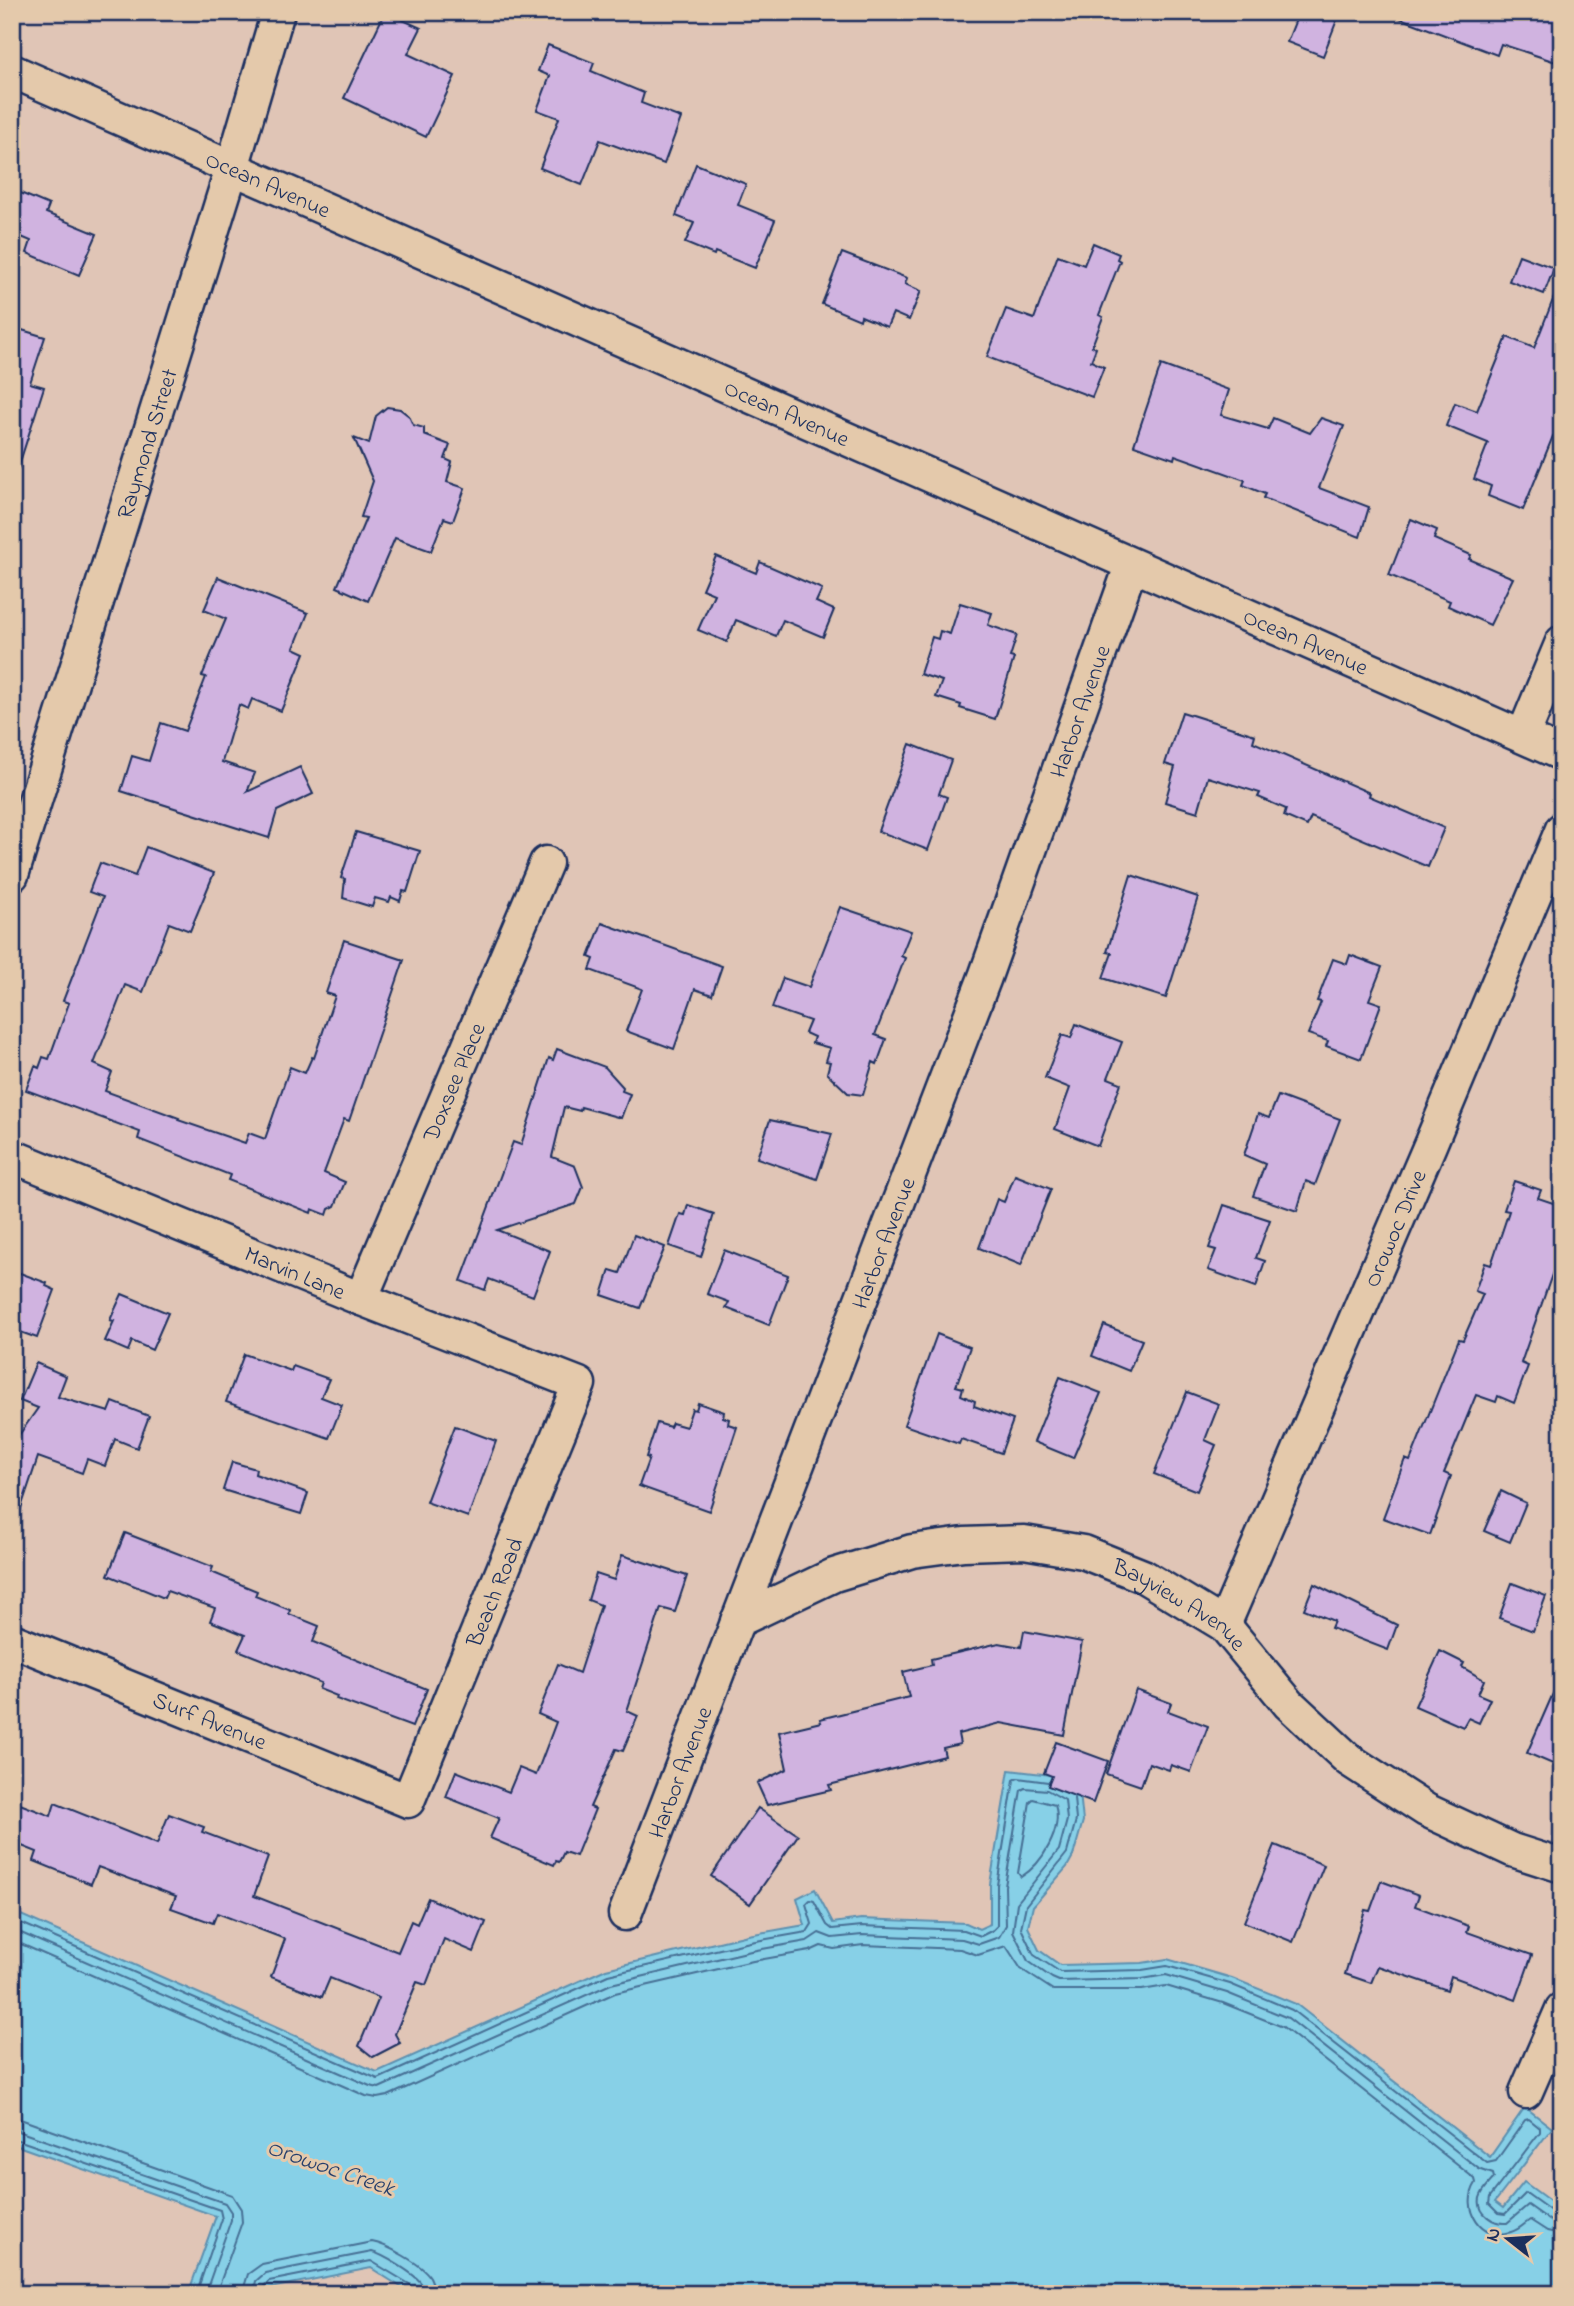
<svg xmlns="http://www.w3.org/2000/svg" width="1574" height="2306" viewBox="0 0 1574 2306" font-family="'Indie Flower',sans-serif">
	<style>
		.water { fill: #87d0e7; stroke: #5c90b0; stroke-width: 2 }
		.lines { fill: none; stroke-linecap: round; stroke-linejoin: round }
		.shore { stroke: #466f95; stroke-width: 2 }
		.building { fill: #d0b3e0; stroke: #1b2f5e; stroke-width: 2 }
		.minor-casing { stroke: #1b2f5e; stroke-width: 37 }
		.minor { stroke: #e4c9ab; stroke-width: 32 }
		.labels { text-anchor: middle; stroke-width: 6; stroke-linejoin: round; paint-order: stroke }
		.street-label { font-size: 23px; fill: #1b2f5e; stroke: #e4c9ab }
		.water-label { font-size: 24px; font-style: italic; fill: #263f6c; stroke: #e4c9ab }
	</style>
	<rect width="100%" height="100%" fill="#e0c5b6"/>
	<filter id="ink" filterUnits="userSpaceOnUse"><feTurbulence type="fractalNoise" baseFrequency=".0143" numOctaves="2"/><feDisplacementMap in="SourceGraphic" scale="14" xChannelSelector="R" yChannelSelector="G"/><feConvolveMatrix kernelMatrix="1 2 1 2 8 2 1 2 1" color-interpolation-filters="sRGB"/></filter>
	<g filter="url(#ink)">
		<!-- water -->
		<path class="water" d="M1009,1770L1051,1775L1080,1793L1083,1821L1073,1856L1067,1867L1033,1906L1028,1927L1039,1950L1060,1965L1142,1963L1167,1959L1232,1978L1296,2004L1490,2157L1525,2107L1552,2128L1495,2202L1503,2208L1524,2182L1562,2210V2294H412L371,2268L270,2288L268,2294H188L216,2216L12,2144V1911L377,2072L606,1969L748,1935L805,1925L797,1898L815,1889L833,1923L861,1919L966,1923L979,1929L990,1924V1884Z"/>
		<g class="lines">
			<!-- shore -->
			<g class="shore">
				<path d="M1074,1798L1076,1820L1067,1853L1026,1905L1021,1928L1034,1955L1060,1972L1142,1970L1167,1966L1230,1984L1292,2010L1487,2163L1496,2161L1525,2120L1529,2119L1540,2128V2132L1490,2197L1489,2204L1498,2213L1505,2214L1526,2193L1555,2214L1562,2215"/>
				<path d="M1033,1799L1055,1805C1063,1830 1042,1864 1021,1877L1018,1873L1030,1802Z"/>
				<path d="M12,1919L378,2079L608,1975L750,1942L807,1932L812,1924L806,1904L810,1900L814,1901L827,1925L832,1929L862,1926L964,1930L981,1936L993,1930L997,1926V1885L1014,1780L1018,1778L1048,1782"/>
				<path d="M12,1929L370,2086L379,2088L611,1984L751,1951L807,1941L819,1933L832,1938L862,1935L962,1939L979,1944L999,1937L1006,1925L1005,1886L1021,1790L1025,1788L1047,1790L1065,1800L1067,1820L1059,1850L1017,1903L1013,1931L1028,1961L1052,1978L1059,1981L1142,1979L1166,1975L1227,1993L1288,2018L1479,2169L1493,2174L1494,2178C1489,2184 1482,2190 1480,2198C1477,2214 1494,2224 1507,2223L1528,2205L1552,2222L1562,2224"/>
				<path d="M12,1940L366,2096L377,2098L388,2096L615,1993L753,1961L810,1951L821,1946L834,1949L863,1945L960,1949L978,1955L1006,1946L1021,1969L1053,1990H1142L1166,1986L1223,2003L1283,2027L1475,2179L1476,2183C1460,2208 1482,2242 1511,2232C1519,2230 1524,2224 1530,2220L1547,2231L1562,2234"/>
				<path d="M12,2118L23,2120L232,2195L241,2209L242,2222L216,2294"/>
				<path d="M12,2129L225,2203L231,2212V2220L205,2294"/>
				<path d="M12,2138L220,2210L222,2219L196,2294"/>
				<path d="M242,2294L248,2274L262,2264L372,2242C386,2244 423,2265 430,2277C433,2283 434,2288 434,2294"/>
				<path d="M253,2294L256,2281L265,2273L372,2252C382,2254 415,2274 421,2283C424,2287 423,2289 424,2294"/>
				<path d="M262,2294L264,2286L269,2281L371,2261L411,2285L415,2294"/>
			</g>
		</g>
		<!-- building -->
		<g class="building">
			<path d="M385,12L421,28L408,54L455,76L426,137L344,98Z"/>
			<path d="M1299,12H1340L1323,56L1287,42Z"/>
			<path d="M1392,12H1562V64L1501,44L1497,55L1392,15Z"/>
			<path d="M548,45L594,63L591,71L644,93L641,103L681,118L664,164L600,140L582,185L540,168L559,118L537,110L550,76L538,71Z"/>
			<path d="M696,164L746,184L738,205L775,220L755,268L715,252L714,255L685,243L694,223L676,216Z"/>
			<path d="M18,192L49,205L46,213L97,234L79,275L27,253L31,241L12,233V207Z"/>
			<path d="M1093,243L1119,254L1117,259L1120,261L1099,315L1103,317L1092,346L1096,348L1091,361L1104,367L1092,397L987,357L1006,309L1034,319L1058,255L1084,265Z"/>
			<path d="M842,253L907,278L905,284L921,291L909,320L893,313L887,327L861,316L860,320L822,304Z"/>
			<path d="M1519,255L1554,268L1544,294L1509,281Z"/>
			<path d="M1560,282H1562V440L1553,436L1523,510L1488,496L1491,486L1474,479L1488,443L1446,426L1455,403L1477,411L1507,337L1534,348Z"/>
			<path d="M12,327L45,337L30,383L44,387L18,468L12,467Z"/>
			<path d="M1161,365L1229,390L1221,415L1268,429L1273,418L1310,433L1321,418L1344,426L1319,488L1369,507L1360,537L1263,498L1265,494L1243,485L1245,480L1175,455L1174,459L1134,445Z"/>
			<path d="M387,407L400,409L409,416L413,425L424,428V435L450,445L445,459L452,462L447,482L465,488L453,521L444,518L431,551L395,538L368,601L337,587L366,518L361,517L373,481L354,438L369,444L376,416Z"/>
			<path d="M1411,519L1437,530L1434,539L1471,555L1469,559L1513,578L1490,625L1448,606L1450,601L1389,575Z"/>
			<path d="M716,556L756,573L760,562L822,589L816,602L834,610L823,637L783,620L776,636L736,620L727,642L698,630L714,594L702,589Z"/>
			<path d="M218,577L308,613L294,648L305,653L281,711L252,699L248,709L239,705L222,762L255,773L247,792L300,767L313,794L277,811L269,838L121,791L132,756L149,761L161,723L185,731L206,677L202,676L226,619L204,610Z"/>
			<path d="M960,603L992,613L988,625L1017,635L1010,657L1014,658L995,719L960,708L961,705L936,697L942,681L920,674L932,637L938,639L940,631L950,634Z"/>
			<path d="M1182,712L1255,735L1253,742L1370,793L1369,796L1444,828L1428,867L1311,817L1307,826L1284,816L1286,809L1258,797L1260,793L1208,777L1198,812L1165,802L1175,767L1165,764Z"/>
			<path d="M910,744L951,760L939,794L947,797L928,850L878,831Z"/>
			<path d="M356,832L420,851L407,892L403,891L400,901L391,897L389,902L375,898L372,907L343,898L345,879L341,878Z"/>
			<path d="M146,847L214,873L190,931L169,923L143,992L125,985L94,1064L112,1072L105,1091L179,1118L178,1120L245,1143L249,1133L265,1139L290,1067L305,1073L312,1057L314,1058L335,996L326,993L344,940L404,960L349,1121L344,1119L324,1173L345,1182L335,1206L329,1209L327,1215L312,1209L311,1213L228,1180L230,1175L138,1139L140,1132L26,1090L35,1066L39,1068L43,1057L49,1059L69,1003L63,1001L103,897L89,892L100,863L135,876Z"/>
			<path d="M1131,875L1198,897L1166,998L1103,978L1112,953L1107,952Z"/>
			<path d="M840,907L911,931L901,956L905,958L875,1035L886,1039L877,1064L873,1062L863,1095L848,1093L827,1073L830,1062L826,1061L830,1048L812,1043L814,1037L805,1033L810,1021L772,1008L783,978L809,987Z"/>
			<path d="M602,923L722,966L712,995L695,989L674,1049L626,1031L642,989L590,970L594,959L589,957Z"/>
			<path d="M1350,955L1382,967L1369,1000L1381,1004L1361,1059L1326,1046L1328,1041L1308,1034L1321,1002L1317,1001L1333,959L1347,964Z"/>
			<path d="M1076,1024L1122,1042L1108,1078L1121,1083L1098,1146L1055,1129L1070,1088L1045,1078L1062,1035L1071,1038Z"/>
			<path d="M557,1049L605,1067L623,1087L622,1091L630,1094L621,1118L581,1107L580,1111L564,1107L552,1157L575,1166L583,1187L576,1204L497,1230L550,1251L533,1296L489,1279L485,1290L461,1281L513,1142L521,1145L549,1058L553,1060Z"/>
			<path d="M1278,1096L1340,1119L1315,1185L1306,1181L1297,1211L1253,1196L1265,1164L1244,1155L1258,1114L1269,1118Z"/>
			<path d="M770,1120L832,1134L817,1179L757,1158Z"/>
			<path d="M1015,1175L1051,1189L1021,1265L979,1248L997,1199L1004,1202Z"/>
			<path d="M1514,1181L1541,1190L1538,1198L1562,1206V1246L1521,1363L1528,1366L1514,1403L1498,1396L1496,1402L1476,1395L1444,1473L1451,1476L1430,1535L1383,1518L1405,1459L1410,1461L1459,1339L1463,1340L1483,1294L1475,1291L1485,1263L1491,1265L1509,1211L1504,1210Z"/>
			<path d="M688,1205L714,1214L701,1257L669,1246L680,1214L685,1215Z"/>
			<path d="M1224,1205L1270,1220L1256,1258L1265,1261L1256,1287L1208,1270L1216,1250L1209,1248Z"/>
			<path d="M634,1235L665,1247L640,1308L602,1295L610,1270L620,1273Z"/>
			<path d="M724,1250L788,1275L769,1325L726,1308L729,1302L707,1294Z"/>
			<path d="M12,1270L47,1283L46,1286L55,1290L37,1338L12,1329Z"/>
			<path d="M122,1294L168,1313L152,1350L132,1341L128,1351L105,1341L114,1321L110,1320Z"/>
			<path d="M1104,1325L1142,1340L1129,1371L1092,1356Z"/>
			<path d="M937,1334L970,1347L956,1386L963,1388L961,1395L975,1401L974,1406L1013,1420L1001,1453L961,1439L959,1444L904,1425Z"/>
			<path d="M244,1354L291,1371L293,1366L329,1379L321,1397L342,1405L329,1438L226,1402Z"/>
			<path d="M36,1363L66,1376L58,1397L109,1412L113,1402L149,1416L137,1448L115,1439L105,1466L87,1459L82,1473L38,1457L17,1520L12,1519V1445L38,1408L20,1401Z"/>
			<path d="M1060,1377L1101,1393L1073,1458L1034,1442Z"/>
			<path d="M1187,1392L1219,1404L1205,1440L1216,1445L1197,1491L1154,1474Z"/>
			<path d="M698,1403L724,1412L723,1417L729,1419L728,1424L737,1427L709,1511L639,1486L649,1458L646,1457L657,1423L670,1427L672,1423L686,1427L692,1409L696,1410Z"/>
			<path d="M455,1426L496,1441L468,1517L426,1502Z"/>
			<path d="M232,1462L256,1469L255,1474L308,1493L301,1514L223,1490Z"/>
			<path d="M1501,1491L1526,1503L1510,1542L1484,1531Z"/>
			<path d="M125,1533L213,1567L211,1572L257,1591L255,1596L290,1610L289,1614L319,1626L313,1642L427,1689L412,1727L336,1699L337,1696L319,1689L321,1683L238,1650L245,1635L210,1621L215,1608L167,1591L164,1598L108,1575Z"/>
			<path d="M622,1555L687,1576L675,1612L661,1608L627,1711L638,1716L623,1751L616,1749L590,1807L595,1809L576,1856L564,1852L559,1862L556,1861L554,1865L490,1838L499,1818L446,1797L456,1771L509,1792L519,1768L536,1775L556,1722L538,1714L558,1664L579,1673L601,1605L588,1600L596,1574L614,1580Z"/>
			<path d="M1512,1583L1546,1596L1533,1631L1499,1618Z"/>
			<path d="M1314,1584L1397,1625L1388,1650L1331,1628L1334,1621L1304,1609Z"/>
			<path d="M1024,1631L1082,1642L1064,1735L1001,1723L958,1734L960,1744L943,1748L945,1756L829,1785L831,1790L767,1805L757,1783L787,1769L779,1732L821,1722L820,1719L909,1697L903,1672L932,1665L931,1659L999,1643L1021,1647Z"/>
			<path d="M1440,1651L1464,1663L1462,1667L1484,1680L1478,1694L1490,1699L1479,1723L1468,1718L1463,1727L1415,1706Z"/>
			<path d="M1562,1673V1768L1527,1753Z"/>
			<path d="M1136,1690L1171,1703L1168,1711L1208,1726L1191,1772L1171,1765L1169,1770L1149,1763L1141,1786L1106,1774Z"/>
			<path d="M1056,1742L1108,1761L1093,1803L1048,1786L1052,1776L1044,1773Z"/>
			<path d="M12,1801L51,1816L55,1803L157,1844L169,1814L204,1827L202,1832L268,1857L254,1896L398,1952L411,1921L417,1924L428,1898L486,1922L474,1952L444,1939L426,1985L417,1982L395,2034L400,2043L373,2057L359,2046L379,1998L330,1978L322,1997L271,1977L285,1939L217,1913L213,1923L171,1908L176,1896L98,1867L91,1884L34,1861L37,1852L12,1842Z"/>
			<path d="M758,1808L798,1835L750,1904L711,1876Z"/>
			<path d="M1275,1845L1324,1865L1293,1942L1244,1922Z"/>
			<path d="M1381,1881L1419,1895L1415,1906L1469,1926L1467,1932L1532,1955L1516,2000L1451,1976L1447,1990L1378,1966L1371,1983L1345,1974L1365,1910L1370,1911Z"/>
		</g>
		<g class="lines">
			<defs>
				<g id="minor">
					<path id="s1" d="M12,71L1562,754"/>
					<path d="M1523,736L1562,642"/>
					<path id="s2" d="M12,875L232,168L278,12"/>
					<path id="s3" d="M12,1156L361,1299L579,1384L408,1801L12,1640"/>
					<path id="s4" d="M361,1299L546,863"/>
					<path id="s5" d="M737,1621L834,1575L912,1551L964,1544L1024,1542L1083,1552L1143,1576L1224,1625L1289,1704L1349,1760L1426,1810L1512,1850L1562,1866"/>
					<path id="s6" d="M1224,1625L1430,1145L1562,829"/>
					<path id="s7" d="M625,1914L985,977L1131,566"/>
					<path d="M1526,2092L1562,2009"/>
				</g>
			</defs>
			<!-- minor casing -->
			<use href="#minor" class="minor-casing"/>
			<!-- minor -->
			<use href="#minor" class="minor"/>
		</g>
	</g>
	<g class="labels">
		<!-- street labels -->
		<g class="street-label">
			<text dy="8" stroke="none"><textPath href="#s1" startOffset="280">Ocean Avenue</textPath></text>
			<text dy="8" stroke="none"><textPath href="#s1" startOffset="847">Ocean Avenue</textPath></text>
			<text dy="8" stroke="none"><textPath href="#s2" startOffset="452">Raymond Street</textPath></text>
			<text dy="8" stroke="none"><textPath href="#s1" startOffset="1414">Ocean Avenue</textPath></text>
			<text dy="8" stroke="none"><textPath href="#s7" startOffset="1286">Harbor Avenue</textPath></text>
			<text dy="8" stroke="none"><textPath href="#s4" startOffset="236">Doxsee Place</textPath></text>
			<text dy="8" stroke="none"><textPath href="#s6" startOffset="432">Orowoc Drive</textPath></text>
			<text dy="8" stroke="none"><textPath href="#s7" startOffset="719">Harbor Avenue</textPath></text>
			<text dy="8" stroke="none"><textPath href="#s3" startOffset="306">Marvin Lane</textPath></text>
			<text transform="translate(494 1592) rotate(-68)" y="8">Beach Road</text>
			<text dy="8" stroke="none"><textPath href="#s5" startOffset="472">Bayview Avenue</textPath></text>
			<text transform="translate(210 1720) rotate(22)" y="8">Surf Avenue</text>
			<text dy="8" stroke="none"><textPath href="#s7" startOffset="152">Harbor Avenue</textPath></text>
		</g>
		<!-- water labels -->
		<g class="water-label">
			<text transform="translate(331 2167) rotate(19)" y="8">Orowoc Creek</text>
		</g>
	</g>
	<!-- margin -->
	<rect width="1574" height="2306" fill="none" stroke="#e4c9ab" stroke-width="42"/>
	<rect x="21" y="21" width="1532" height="2264" fill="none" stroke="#1b2f5e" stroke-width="2.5" filter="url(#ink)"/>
	<!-- north arrow -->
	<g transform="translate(1508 2239) rotate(287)" stroke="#e4c9ab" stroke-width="5" paint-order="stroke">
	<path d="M0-5L12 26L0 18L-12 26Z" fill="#1b2f5e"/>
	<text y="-10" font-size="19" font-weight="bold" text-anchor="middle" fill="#1b2f5e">N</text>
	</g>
</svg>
